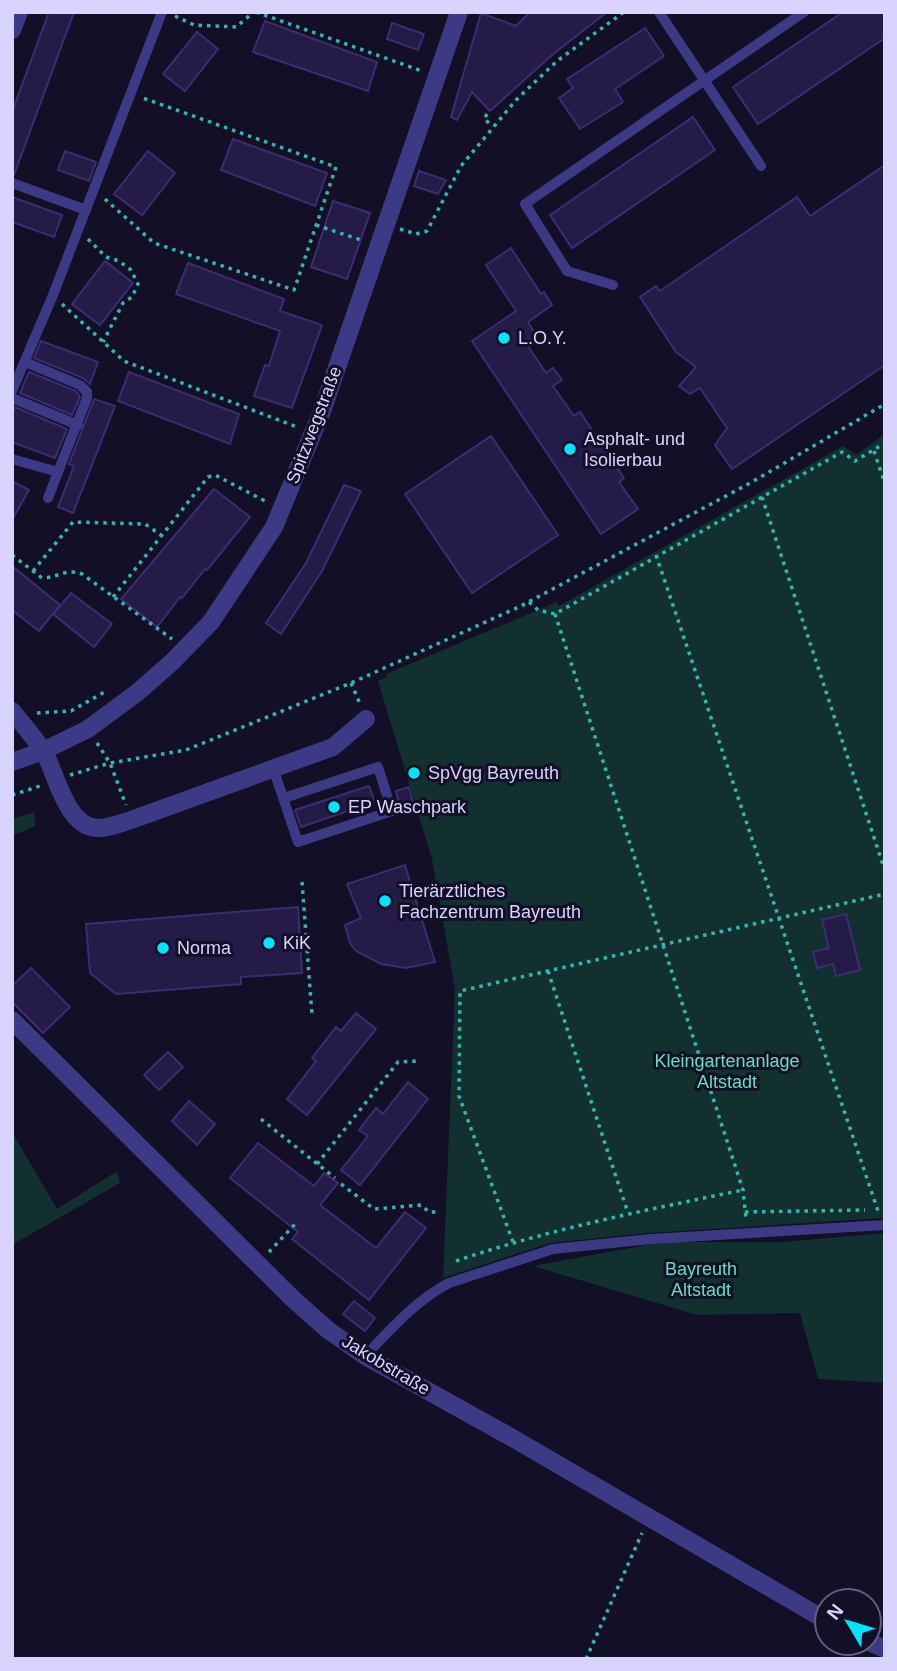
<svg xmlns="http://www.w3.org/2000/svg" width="897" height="1671" viewBox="0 0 897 1671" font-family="Helvetica,sans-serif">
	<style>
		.green { fill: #12302f }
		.building { fill: #241b47; stroke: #3b2d73; stroke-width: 2 }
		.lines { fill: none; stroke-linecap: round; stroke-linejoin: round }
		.path { stroke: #2fb8b0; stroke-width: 3.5; stroke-dasharray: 3.5 5; stroke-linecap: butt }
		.service { stroke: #3d3a85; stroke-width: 10 }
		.minor { stroke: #3d3a85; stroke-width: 18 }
		.tertiary { stroke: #3d3a85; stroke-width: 18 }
		.poi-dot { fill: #00e5ff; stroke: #130f26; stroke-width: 2.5 }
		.labels { text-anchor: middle; stroke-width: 6; stroke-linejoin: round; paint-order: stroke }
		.poi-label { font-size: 18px; fill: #d9d4ff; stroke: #130f26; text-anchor: start }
		.street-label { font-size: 18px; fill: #d9d4ff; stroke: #130f26 }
		.park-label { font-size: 18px; fill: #5fe0c0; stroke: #130f26 }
	</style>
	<rect width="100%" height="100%" fill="#130f26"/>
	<!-- green -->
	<g class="green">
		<path d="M885,434V1218L648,1233L550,1243L443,1278L455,989L432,859L378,681L387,677L386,674L557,602L559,606L843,446L856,455Z"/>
		<path d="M34,812L35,826L12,836V819Z"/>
		<path d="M12,1132L57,1209L117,1171L120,1183L12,1245Z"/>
		<path d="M885,1233V1383L818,1379L800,1313L697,1315L533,1266L663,1242H782Z"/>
	</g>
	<!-- building -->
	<g class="building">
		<path d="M49,12H74L14,175H12V112Z"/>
		<path d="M530,12H607L552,55L490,111L472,92L457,120L451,117L481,13L516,26Z"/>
		<path d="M843,12H885V38L758,124L733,87Z"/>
		<path d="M265,21L377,62L368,91L253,52Z"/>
		<path d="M392,23L424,34L418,50L387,39Z"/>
		<path d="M645,28L664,56L615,89L623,102L580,129L559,98L573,88L567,79Z"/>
		<path d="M197,32L218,49L185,91L163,74Z"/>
		<path d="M693,117L715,150L572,248L550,215Z"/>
		<path d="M233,139L327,173L315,206L221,170Z"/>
		<path d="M65,151L96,162L89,181L58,170Z"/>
		<path d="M148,151L175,173L142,215L114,194Z"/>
		<path d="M885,165V365L732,469L715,445L727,428L700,388L690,394L679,386L696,367L676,352L640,297L656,286L660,291L797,197L810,216Z"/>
		<path d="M419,171L446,180L438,194L414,186Z"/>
		<path d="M12,197L62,215L54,237L12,222Z"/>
		<path d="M333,201L370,213L347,279L311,267Z"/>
		<path d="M511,248L541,294L544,292L552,305L528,322L536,335L525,342L546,373L553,368L562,380L553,386L574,416L580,412L624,478L619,482L638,509L601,534L472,341L516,311L486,265Z"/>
		<path d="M105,261L133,283L100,325L72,304Z"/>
		<path d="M188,263L284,299L280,311L322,325L292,408L254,396L265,365L269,366L280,331L176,294Z"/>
		<path d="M41,341L98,362L90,384L83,378L34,358Z"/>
		<path d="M29,372L76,391L80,397L72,415L20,393Z"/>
		<path d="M129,372L239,414L230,444L118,401Z"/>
		<path d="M94,399L115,406L73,513L58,507L74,466L69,464Z"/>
		<path d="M15,407L67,429L55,458L12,442V414Z"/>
		<path d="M491,436L558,535L472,593L405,494Z"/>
		<path d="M12,481L29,490L12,520Z"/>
		<path d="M344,485L361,491L322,571L281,634L266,623L306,563Z"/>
		<path d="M214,489L250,517L207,570L205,569L182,598L180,597L157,627L121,599Z"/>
		<path d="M12,566L60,605L39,631L12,610Z"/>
		<path d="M71,593L112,624L94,647L53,614Z"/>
		<path d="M369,786L375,802L301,827L295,810Z"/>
		<path d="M409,787L413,802L399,805L396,791Z"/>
		<path d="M405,865L435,962L406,968L381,964L356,951L350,943L345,925L361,918L347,884Z"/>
		<path d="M298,907L302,973L241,977V984L116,994L90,973L86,924Z"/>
		<path d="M846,914L860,970L836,976L833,964L817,968L813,952L829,948L822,920Z"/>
		<path d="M31,968L70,1007L43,1033L12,1002V986Z"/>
		<path d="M356,1013L376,1029L307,1115L287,1099L316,1061L312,1058L336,1027L341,1031Z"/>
		<path d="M168,1052L183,1067L159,1090L144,1075Z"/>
		<path d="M408,1082L428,1099L360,1185L341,1170L368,1136L359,1130L376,1108L383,1114Z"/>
		<path d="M189,1101L215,1124L197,1145L172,1121Z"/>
		<path d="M258,1143L314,1186L324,1173L338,1183L320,1205L376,1248L405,1212L426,1228L369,1300L292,1239L298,1232L230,1178Z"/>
		<path d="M354,1301L375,1318L365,1331L343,1314Z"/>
	</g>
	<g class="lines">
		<!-- path -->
		<g class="path">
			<path d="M256,12L422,71"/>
			<path d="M175,16L194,25L236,27L254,12"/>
			<path d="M487,114L484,119L493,126"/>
			<path d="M105,199L154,243L294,290L336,167L143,98"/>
			<path d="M316,225L364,241"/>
			<path d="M400,229L416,234L427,231L461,166L516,100L557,61L624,12"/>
			<path d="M88,239L106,257L119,261L131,270L138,284L132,297L123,303L103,342"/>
			<path d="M62,304L124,361L297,427"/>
			<path d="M874,451L885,484"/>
			<path d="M762,497L885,871"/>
			<path d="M12,555L42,578C57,578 66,568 82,574L172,639"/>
			<path d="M656,555L879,1214"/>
			<path d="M33,571L73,522L145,524L161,535"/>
			<path d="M113,597L208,477L215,475L267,502"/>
			<path d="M529,602L538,610L555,614L842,452L855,461L885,443"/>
			<path d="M555,614L743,1190L746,1219"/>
			<path d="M351,683L360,704"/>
			<path d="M37,713L71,711L108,690"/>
			<path d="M97,743L110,763L126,805"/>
			<path d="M70,775L110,763L186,750L351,683L521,606L752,482L885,404"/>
			<path d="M12,795L40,786"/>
			<path d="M302,882L312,1015"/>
			<path d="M548,971L628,1213"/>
			<path d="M261,1119L335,1178"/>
			<path d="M317,1164L398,1062L420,1061"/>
			<path d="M341,1184L374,1209L421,1205L429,1212H440"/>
			<path d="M745,1212L865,1210"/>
			<path d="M513,1242L459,1096L460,991L885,894"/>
			<path d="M269,1252L297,1222"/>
			<path d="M456,1261C550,1229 646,1210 743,1190"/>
			<path d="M869,1619L885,1625"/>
			<path d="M586,1659L642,1533"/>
		</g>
		<!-- service -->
		<g class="service">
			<path d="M659,12L761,166"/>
			<path d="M12,183L86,210"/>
			<path d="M613,285L567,271L525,204L804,12"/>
			<path d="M12,391L53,295L162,12"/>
			<path d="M12,398L78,425"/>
			<path d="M12,459L58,472L87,398V392L80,385L25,362"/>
			<path d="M48,498L58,472"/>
			<path d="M273,768L298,842L392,811L378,767L284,798"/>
			<path d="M365,1356C391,1329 415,1301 449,1283L553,1249L651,1239L885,1225"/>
		</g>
		<!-- minor -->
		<g class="minor">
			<path d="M12,30L19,12"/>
			<path d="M12,711C23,725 36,739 45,754C57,776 67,829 99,828C109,828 121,823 131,820L333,747L366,719"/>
			<path d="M12,1020L293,1299L328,1330L365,1356L516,1440L827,1621"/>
			<path d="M869,1642L885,1649"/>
		</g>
		<!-- tertiary -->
		<path class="tertiary" d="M12,762L43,751L88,729L138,692L172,662L211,622L274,527L322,411L459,12"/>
	</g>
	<!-- markers -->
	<g class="poi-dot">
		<circle cx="504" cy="338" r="7"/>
		<circle cx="570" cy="449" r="7"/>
		<circle cx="414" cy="773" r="7"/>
		<circle cx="334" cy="807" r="7"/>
		<circle cx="385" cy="901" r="7"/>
		<circle cx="269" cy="943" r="7"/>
		<circle cx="163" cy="948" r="7"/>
	</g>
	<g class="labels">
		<!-- poi labels -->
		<g class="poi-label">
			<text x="518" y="344">L.O.Y.</text>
			<text x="584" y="445">Asphalt- und<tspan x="584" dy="21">Isolierbau</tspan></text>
			<text x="428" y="779">SpVgg Bayreuth</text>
			<text x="348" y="813">EP Waschpark</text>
			<text x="399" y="897">Tierärztliches<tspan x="399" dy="21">Fachzentrum Bayreuth</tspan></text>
			<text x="283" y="949">KiK</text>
			<text x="177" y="954">Norma</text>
		</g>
		<!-- street labels -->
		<g class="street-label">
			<text transform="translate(314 425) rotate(-69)" y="6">Spitzwegstraße</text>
			<text transform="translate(386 1365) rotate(31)" y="6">Jakobstraße</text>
		</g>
		<!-- park labels -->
		<g class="park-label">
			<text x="727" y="1067">Kleingartenanlage<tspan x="727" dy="21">Altstadt</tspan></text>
			<text x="701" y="1275">Bayreuth<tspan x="701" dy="21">Altstadt</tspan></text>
		</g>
	</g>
	<!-- border -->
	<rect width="897" height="1671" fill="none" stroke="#d9d4ff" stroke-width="28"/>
	<!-- north arrow -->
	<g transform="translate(848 1622) rotate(308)"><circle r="33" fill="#130f26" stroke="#625e7d" stroke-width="2"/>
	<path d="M0-5L12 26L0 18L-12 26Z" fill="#00e5ff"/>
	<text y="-10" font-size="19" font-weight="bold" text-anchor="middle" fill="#d9d4ff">N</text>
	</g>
</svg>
